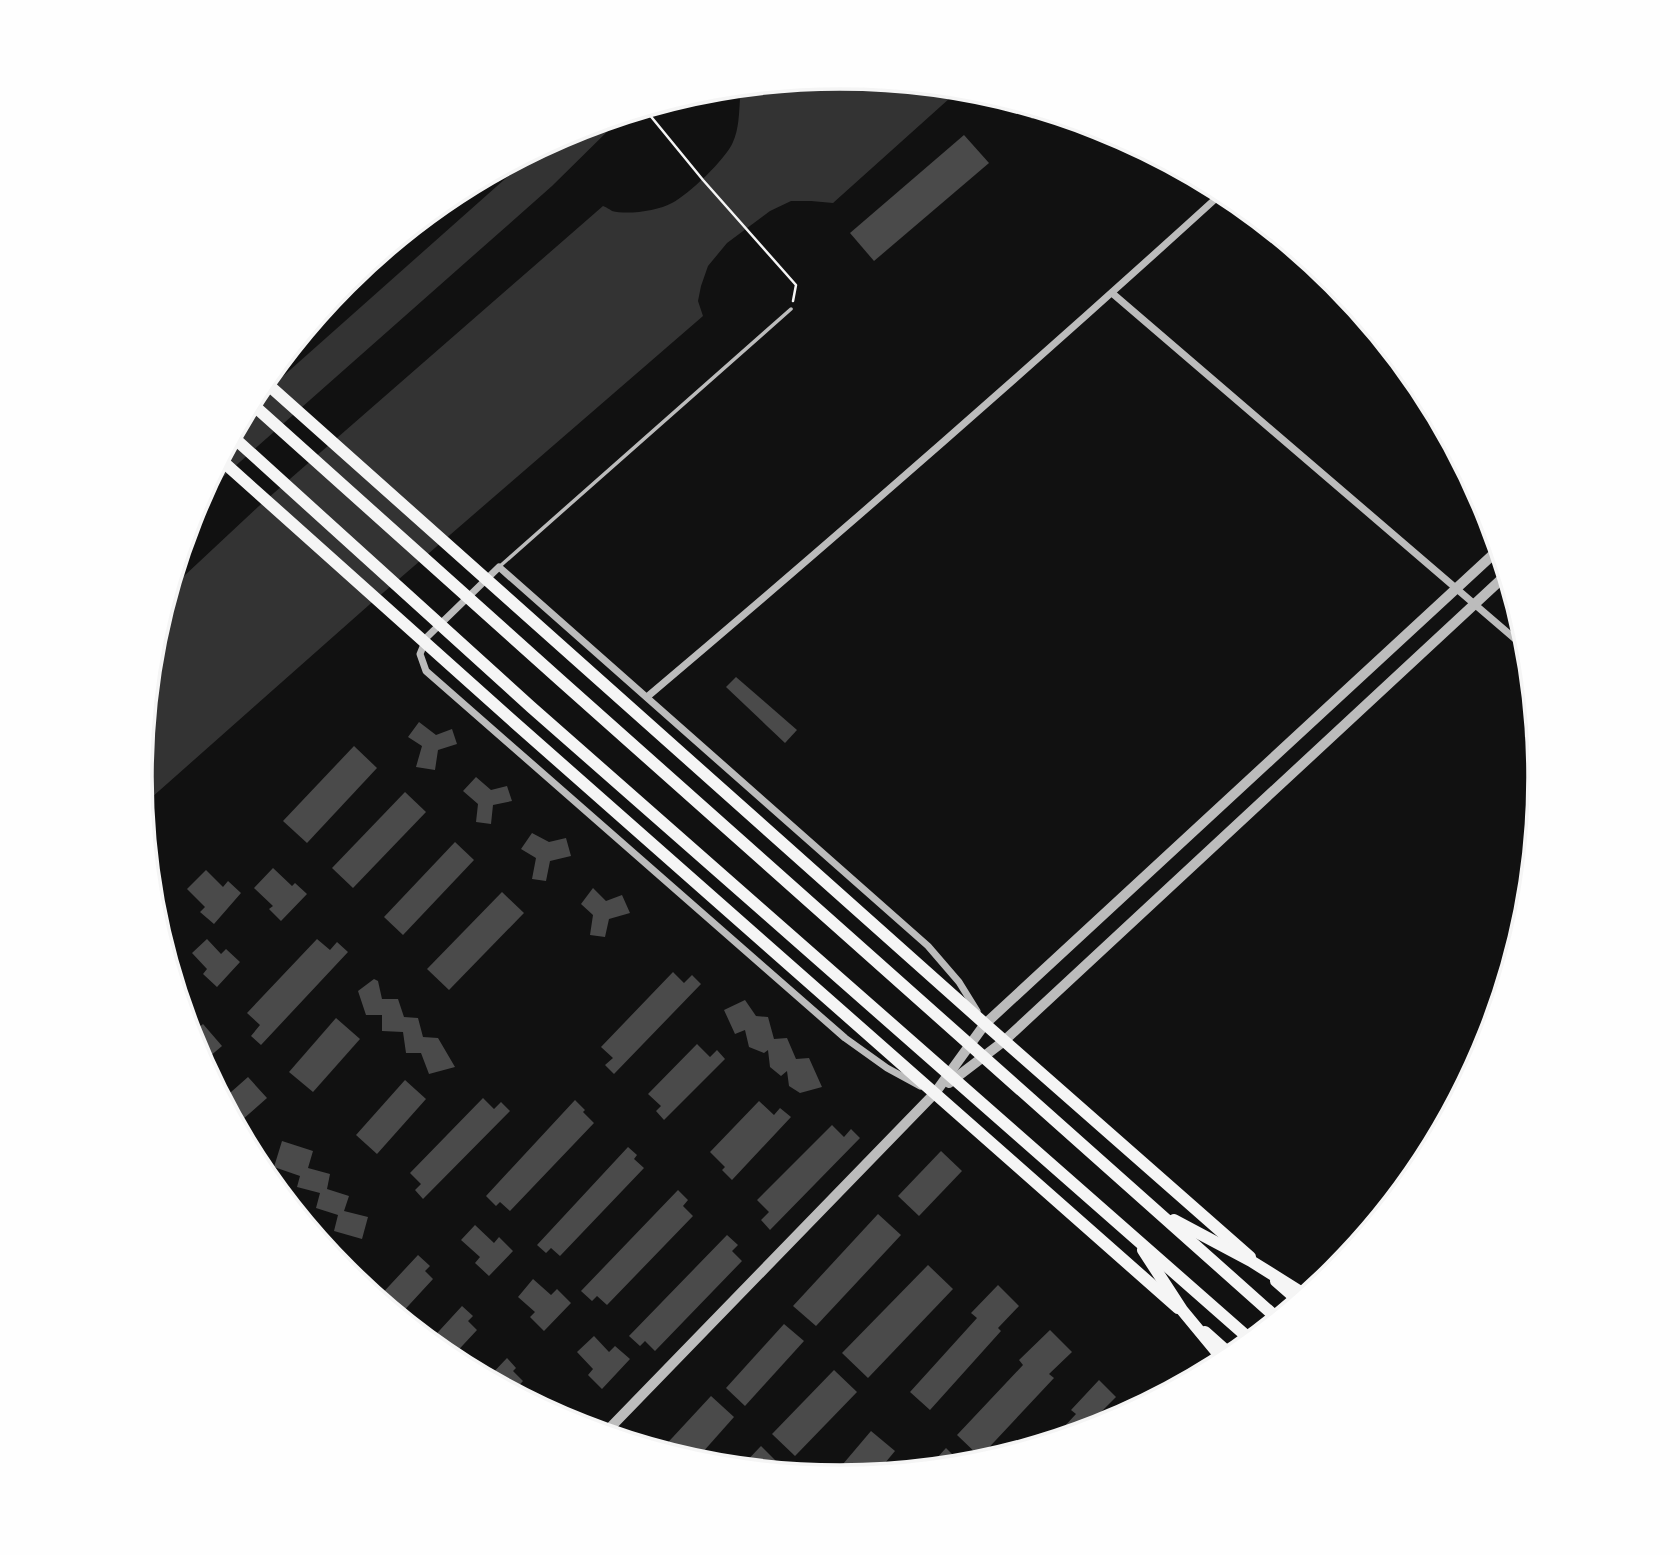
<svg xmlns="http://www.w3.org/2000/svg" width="1680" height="1555" viewBox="0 0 1680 1555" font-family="'PT Sans Narrow',sans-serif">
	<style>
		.water { fill: #333 }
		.building { fill: #4a4a4a }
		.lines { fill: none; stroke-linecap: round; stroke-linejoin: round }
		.path { stroke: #f5f5f5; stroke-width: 2.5 }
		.service { stroke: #bcbcbc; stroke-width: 3.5 }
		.minor { stroke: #bcbcbc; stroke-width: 7 }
		.tertiary { stroke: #bcbcbc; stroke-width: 10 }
		.primary { stroke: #f5f5f5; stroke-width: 12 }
		.trunk { stroke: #f5f5f5; stroke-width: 12 }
		.rim { fill: none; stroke: #f5f5f5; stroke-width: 3.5 }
	</style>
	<rect width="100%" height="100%" fill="#111"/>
	<!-- water -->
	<g class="water">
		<path d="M840,77L960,89L833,203L811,201H791L770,211L727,243L708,266L701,286L698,301L703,316L369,605L142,806L140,777L153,640L168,591L259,506L603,206C604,206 611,210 612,211C627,215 658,211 672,203C688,195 726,159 733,142C739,129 739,113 740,99L731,88Z"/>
		<path d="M632,112L619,120L552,186L198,499L246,410L281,378L542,146L572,130Z"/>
	</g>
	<!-- building -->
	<g class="building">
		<path d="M1018,103L1042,110L1032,119Z"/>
		<path d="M964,135L989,163L874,261L850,233Z"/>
		<path d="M736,677L797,730L785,743L726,687Z"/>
		<path d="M419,722L436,735L452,729L457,744L438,750L435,770L416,767L422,746L408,737Z"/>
		<path d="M354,746L377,768L307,843L283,821Z"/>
		<path d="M476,777L491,790L507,786L512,801L493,805L491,824L476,822L478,804L463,791Z"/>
		<path d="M405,792L426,812L353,888L332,868Z"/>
		<path d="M532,833L549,842L566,838L571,856L550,861L546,881L532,879L536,858L521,849Z"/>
		<path d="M455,842L474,860L403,935L384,917Z"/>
		<path d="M273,868L292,886L295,883L307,894L281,921L269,909L273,906L254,888Z"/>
		<path d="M206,870L223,887L228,881L241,893L214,924L200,912L205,907L187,889Z"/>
		<path d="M593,888L606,901L622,895L630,913L609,919L605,937L590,935L593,915L581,904Z"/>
		<path d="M502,892L524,913L449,990L427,969Z"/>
		<path d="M207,939L221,954L226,949L240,962L217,987L203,974L207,969L192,953Z"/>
		<path d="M317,939L330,950L337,942L348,952L261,1045L251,1036L260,1025L247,1013Z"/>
		<path d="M673,972L684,983L692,975L701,984L614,1074L605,1065L613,1058L601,1047Z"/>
		<path d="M374,979L378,981L382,999H398L404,1017L418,1018L423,1037L438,1038L455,1067L429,1074L421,1053H406L403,1032L382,1031V1015H366L358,991Z"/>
		<path d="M745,1000L756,1016L768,1017L774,1039L787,1038L796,1059L809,1058L822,1087L800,1093L789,1086L787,1071L781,1076L770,1067L768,1050L764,1053L749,1047L745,1030L735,1034L724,1010Z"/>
		<path d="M336,1018L360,1039L313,1092L289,1072Z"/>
		<path d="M203,1024L222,1046L202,1063L193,1045L190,1035Z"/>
		<path d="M697,1044L710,1057L717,1050L725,1059L664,1120L656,1111L661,1106L648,1094Z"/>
		<path d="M248,1077L267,1098L242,1120L250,1129L241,1137L222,1100Z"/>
		<path d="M405,1080L426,1099L377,1154L356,1135Z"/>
		<path d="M483,1098L494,1109L501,1102L510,1111L423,1199L415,1190L421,1184L410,1173Z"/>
		<path d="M575,1100L585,1110L583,1112L594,1123L510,1211L500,1202L496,1206L486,1196Z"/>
		<path d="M759,1101L774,1115L780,1108L791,1117L732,1180L722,1170L725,1167L710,1152Z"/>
		<path d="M832,1125L844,1137L851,1129L860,1138L770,1230L761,1220L769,1212L757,1200Z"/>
		<path d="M282,1141L313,1151L308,1168L330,1174L327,1189L349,1196L344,1211L368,1217L362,1239L334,1231L338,1215L316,1208L320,1193L297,1187L300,1176L274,1167Z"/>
		<path d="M628,1147L637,1155L634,1159L644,1168L560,1256L551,1248L546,1253L537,1245Z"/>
		<path d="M941,1151L962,1171L919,1216L898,1196Z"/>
		<path d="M678,1190L688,1200L683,1206L693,1216L607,1305L597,1296L592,1301L581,1291Z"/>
		<path d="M878,1214L901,1235L816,1326L793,1306Z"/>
		<path d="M475,1225L494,1243L499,1237L513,1251L489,1276L475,1263L480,1257L461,1240Z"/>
		<path d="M727,1235L738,1245L732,1251L742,1261L655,1351L645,1341L640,1346L629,1336Z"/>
		<path d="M418,1255L430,1266L425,1271L433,1279L398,1317L377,1299Z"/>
		<path d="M928,1265L953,1289L868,1378L842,1353Z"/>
		<path d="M533,1279L551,1295L557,1289L571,1303L544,1331L530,1317L535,1312L518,1297Z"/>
		<path d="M998,1285L1019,1306L998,1328L1001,1331L930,1410L910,1392L977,1318L971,1313Z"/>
		<path d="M462,1306L473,1316L468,1321L477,1330L450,1359L429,1342Z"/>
		<path d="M784,1324L804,1341L745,1406L726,1388Z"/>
		<path d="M1050,1330L1072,1352L1049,1374L1054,1378L980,1457L957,1435L1023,1365L1019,1360Z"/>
		<path d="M594,1336L609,1352L615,1346L630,1359L602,1389L588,1375L593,1369L577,1352Z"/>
		<path d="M507,1358L516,1368L513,1371L523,1381L512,1393L487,1379Z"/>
		<path d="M834,1370L857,1392L795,1456L772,1434Z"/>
		<path d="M1099,1380L1116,1397L1096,1417L1103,1424L1100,1427L1049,1443L1076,1414L1071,1410Z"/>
		<path d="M711,1396L734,1417L694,1462L660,1451Z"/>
		<path d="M552,1407L566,1421L547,1412Z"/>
		<path d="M871,1431L895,1451L875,1475L840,1478L832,1477Z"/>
		<path d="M761,1446L784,1469L781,1472L740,1468Z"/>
		<path d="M946,1448L964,1466L926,1470Z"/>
	</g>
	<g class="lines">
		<!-- path -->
		<path class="path" d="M644,108L703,180L796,285L793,301"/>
		<!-- service -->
		<path class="service" d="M499,567L791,309"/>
		<!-- minor -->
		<g class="minor">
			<path d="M1112,293L1528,650"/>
			<path d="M647,697C842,532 1034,364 1223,192"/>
			<path d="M920,1086L887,1068L845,1038L426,671L420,654L427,637L499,567L928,946L959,982L977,1011"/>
		</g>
		<!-- tertiary -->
		<g class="tertiary">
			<path d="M949,1083L1004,1041L1507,574"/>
			<path d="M604,1434L935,1093L985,1024L1499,549"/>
		</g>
		<!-- primary -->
		<g class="primary">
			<path d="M264,381L985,1024L1250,1257"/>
			<path d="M220,459L515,723L1178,1308"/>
			<path d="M1276,1281L1300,1302"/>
			<path d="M1205,1332L1233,1357"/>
		</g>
		<!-- trunk -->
		<g class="trunk">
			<path d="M250,402L560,680L1278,1319"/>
			<path d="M232,436L531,707L1252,1341"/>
			<path d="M1174,1220L1251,1261L1307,1296"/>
			<path d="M1143,1250L1182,1310L1225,1362"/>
		</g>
	</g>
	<!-- crop -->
	<path d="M0 0H1680V1555H0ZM152 777a688 688 0 1 1 1376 0a688 688 0 1 1-1376 0Z" fill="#fefefe" fill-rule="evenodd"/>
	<path class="rim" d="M152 777a688 688 0 1 1 1376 0a688 688 0 1 1-1376 0Z"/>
</svg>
